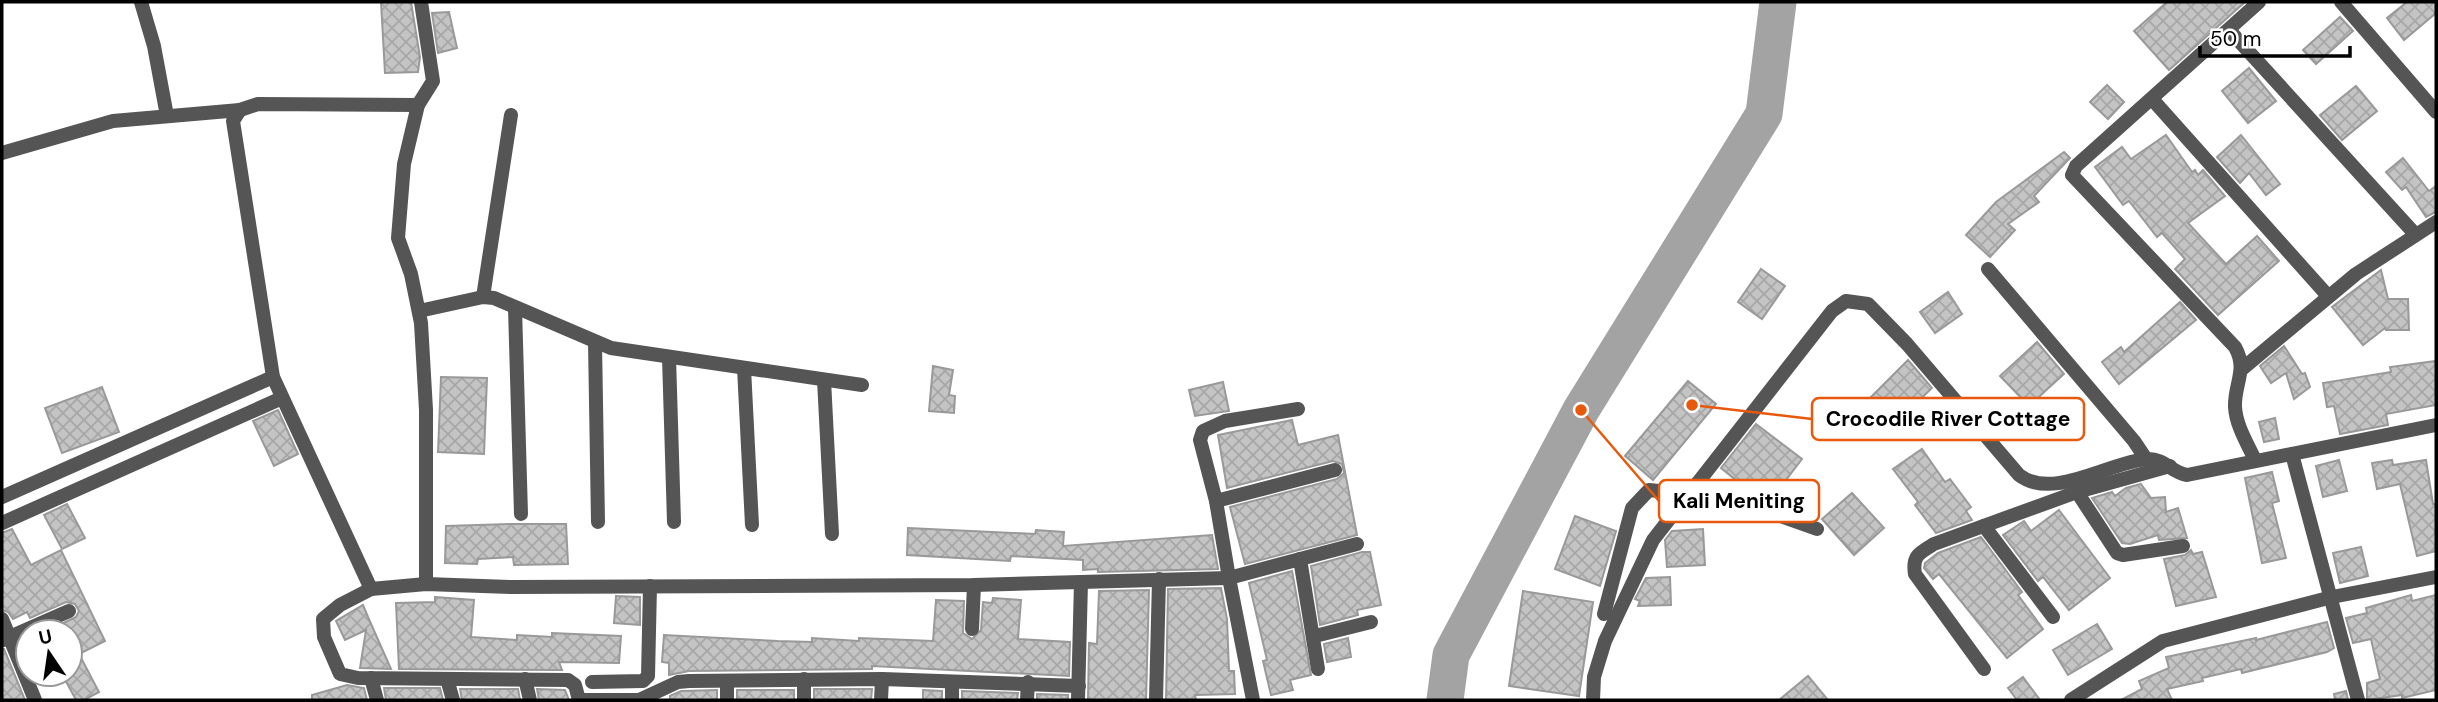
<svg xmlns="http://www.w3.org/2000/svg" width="2438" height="702" viewBox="0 0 2438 702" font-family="'DM Sans',sans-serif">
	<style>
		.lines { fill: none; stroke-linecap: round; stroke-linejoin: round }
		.river { stroke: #a3a3a3; stroke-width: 37 }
		.building { fill: url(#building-cross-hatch); stroke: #999; stroke-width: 2 }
		.minor { stroke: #555; stroke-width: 14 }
		.leader { fill: none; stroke: #e8590c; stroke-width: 2.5 }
		.callout-dot { fill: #e8590c; stroke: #fff; stroke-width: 2.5 }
		.callout { fill: #fff; stroke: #e8590c; stroke-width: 2.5 }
		.callout-label { font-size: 21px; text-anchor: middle; font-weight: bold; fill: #000 }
	</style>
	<defs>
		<pattern id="building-cross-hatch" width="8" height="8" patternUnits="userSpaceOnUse" patternTransform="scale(1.75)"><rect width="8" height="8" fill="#c4c4c4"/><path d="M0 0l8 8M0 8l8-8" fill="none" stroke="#a7a7a7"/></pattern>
	</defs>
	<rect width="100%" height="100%" fill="#fff"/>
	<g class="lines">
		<!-- river -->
		<path class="river" d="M1445,700L1451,655L1581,410L1764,114L1778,2"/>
	</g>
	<!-- building -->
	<g class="building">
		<path d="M381,2H411L420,57L418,72L385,73Z"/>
		<path d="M2167,2H2245L2169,70L2134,31Z"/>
		<path d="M2407,2H2436V13L2404,40L2387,18Z"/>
		<path d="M449,12L457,48L438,53L432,13Z"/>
		<path d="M2340,17L2353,31L2316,64L2303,50Z"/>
		<path d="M2249,68L2276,101L2248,123L2222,91Z"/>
		<path d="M2107,85L2124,102L2108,119L2090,102Z"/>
		<path d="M2356,86L2377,111L2342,140L2320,115Z"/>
		<path d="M2166,135L2192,172L2195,170L2198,175L2203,170L2225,196L2188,223L2226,264L2257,236L2279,261L2218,315L2175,269L2185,259L2162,233L2157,237L2129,201L2123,205L2095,167L2122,147L2131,159Z"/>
		<path d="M2241,135L2280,184L2266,195L2249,173L2240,183L2217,157Z"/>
		<path d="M2064,152L2070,158L2034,196L2039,202L2008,224L2015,230L1990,257L1966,235L1996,202Z"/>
		<path d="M2403,158L2429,191L2436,186V212L2426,217L2406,187L2402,190L2386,172Z"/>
		<path d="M1761,269L1785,286L1762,319L1738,302Z"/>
		<path d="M2381,270L2388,299H2408L2409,330H2386L2385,328L2363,345L2332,307Z"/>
		<path d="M1948,292L1962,314L1935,333L1920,312Z"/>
		<path d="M2180,302L2196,320L2119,384L2102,362L2121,347L2124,352Z"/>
		<path d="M2037,342L2064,374L2029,406L2000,376Z"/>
		<path d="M2284,346L2302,374L2305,373L2310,387L2294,399L2286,373L2271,383L2260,366Z"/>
		<path d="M1908,360L1932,388L1885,433L1860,408Z"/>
		<path d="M2436,361V405L2386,414L2388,425L2340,434L2334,406L2327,407L2323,383L2391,372L2390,367Z"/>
		<path d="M933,366L953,370L949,395L955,396L954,413L929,411Z"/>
		<path d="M441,377L487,378L484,454L438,452Z"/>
		<path d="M1688,381L1716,404L1653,480L1625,456Z"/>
		<path d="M1223,382L1229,411L1195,416L1189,390Z"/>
		<path d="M102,387L119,432L62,453L45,408Z"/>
		<path d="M278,410L298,454L274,466L253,421Z"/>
		<path d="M2275,418L2279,439L2264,442L2259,422Z"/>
		<path d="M1292,420L1298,445L1338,435L1357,535L1245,564L1230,507L1337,479L1344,473L1342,464L1333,461L1227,488L1218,435Z"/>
		<path d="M1756,424L1802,459L1769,502L1758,498L1721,468Z"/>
		<path d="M1922,449L1945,482L1950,479L1971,507L1966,511L1972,520L1936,533L1915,505L1918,502L1893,469Z"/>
		<path d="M2339,460L2347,491L2323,497L2316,466Z"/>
		<path d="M2392,460L2393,465L2426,460L2433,504H2436V551L2417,556L2400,484L2377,489L2372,463Z"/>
		<path d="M2272,472L2279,501L2272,503L2286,558L2262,563L2245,478Z"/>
		<path d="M2141,484L2151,498L2165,497L2166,512L2178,508L2187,538L2159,540L2158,535L2130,544L2122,543L2092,498L2112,492L2115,496L2126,488Z"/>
		<path d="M1852,493L1884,528L1854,555L1822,519Z"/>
		<path d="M67,504L85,538L62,549L44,515Z"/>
		<path d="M2059,510L2110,578L2069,610L2043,577L2038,581L2003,535L2024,521L2031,531Z"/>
		<path d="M1575,516L1616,531L1600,586L1555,569Z"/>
		<path d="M512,524H566L568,564L514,565L513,557L478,559L477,564L445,563L446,526Z"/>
		<path d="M908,528L1035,534L1036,530L1064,532L1063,546L1212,535L1218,569L1098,572V569L1083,570V560L1011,556L1010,561L907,555Z"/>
		<path d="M12,529L31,565L61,550L105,641L79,654L99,692L84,700H76L62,674H70V632H45L76,617L79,611L75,604L66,602L30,618L27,612L13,619L8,612L2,610V533Z"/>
		<path d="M1703,529L1705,565L1667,567L1665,540L1672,531Z"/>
		<path d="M1981,537L2022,592L2018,595L2043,629L2007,658L1939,574L1933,579L1924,568L1925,563L1938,553Z"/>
		<path d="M2361,547L2368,576L2340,583L2333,553Z"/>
		<path d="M2191,550L2193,554L2202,552L2216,597L2176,606L2164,559L2185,555Z"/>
		<path d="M1362,552H1370L1381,605L1357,610L1358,615L1320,625L1311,566Z"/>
		<path d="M1292,571L1311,675L1290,680L1293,690L1271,695L1263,661L1267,660L1249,583Z"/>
		<path d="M1670,577L1671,605L1638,606L1640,601L1635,599L1646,578Z"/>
		<path d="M1221,588L1227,619L1229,671H1234L1235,694L1195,695L1196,700H1166L1168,589Z"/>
		<path d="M1149,590L1146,700H1088L1089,643L1097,644L1099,591Z"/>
		<path d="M1523,591L1593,602L1579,696L1509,686Z"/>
		<path d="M2411,595L2412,601L2436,595V690L2402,698V695L2367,700V683L2380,679L2371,639L2353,643L2346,618L2367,613L2366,608Z"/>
		<path d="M616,596L640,597V625L614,623Z"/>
		<path d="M435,597L474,600L471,637L517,640V635L552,637V633L621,636L619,663L559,662L562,670L399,669L396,603L435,602Z"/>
		<path d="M993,598L1021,600L1018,639L1070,642L1069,676L872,666V669L689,671L669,675V663L662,662L664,635L778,641L812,642V638L859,641V638L933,641L936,600L964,601L963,633L972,639L981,630L983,602L992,603Z"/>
		<path d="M363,605L368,617L391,669L360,668L366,630L345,640L336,621Z"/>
		<path d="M2327,622L2334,648L2327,652L2242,673L2241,669L2202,678L2203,681L2167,689L2172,700H2121L2142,689L2139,681L2169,668L2166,657L2256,638V640Z"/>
		<path d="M2097,624L2112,649L2068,675L2053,650Z"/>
		<path d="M1348,638L1351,657L1327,662L1324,644Z"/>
		<path d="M2,649H4L25,700H2Z"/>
		<path d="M1808,676L1828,700H1779Z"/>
		<path d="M2023,677L2040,700H2017L2008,688Z"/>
		<path d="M347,685L364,688L367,700H312V695Z"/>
		<path d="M384,688H440L443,700H386Z"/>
		<path d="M460,689H518L520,700H462Z"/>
		<path d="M537,689L565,690L569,700H539Z"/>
		<path d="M814,689H872L871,700H814Z"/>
		<path d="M717,690V700H670V696L681,691Z"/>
		<rect x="737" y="690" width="57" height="10"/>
		<path d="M923,690L942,691V700H923Z"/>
		<path d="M962,691L1018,693L1017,700H962Z"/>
		<path d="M2346,691L2348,700H2335L2334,694Z"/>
		<path d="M1037,694L1068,695V700H1037Z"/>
	</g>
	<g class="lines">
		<!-- minor -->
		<g class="minor">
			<path d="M141,2L154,46L167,116"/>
			<path d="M421,2L433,81L418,105L404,164L398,238L411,274L421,323L426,410V584"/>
			<path d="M2341,2L2436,112"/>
			<path d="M2229,30L2415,234"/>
			<path d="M2152,99L2328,296"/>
			<path d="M418,105L258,104L240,110L233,121L273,377L371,589L426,584L511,587L974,585L1229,578L1216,501L1200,440L1203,431L1225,421L1298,409"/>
			<path d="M2,153L113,121L240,110"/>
			<path d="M1988,269L2134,441L2146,459"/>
			<path d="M483,297L511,115"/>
			<path d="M515,308L521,514"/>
			<path d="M419,311L483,297L494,298L611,348L862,385"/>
			<path d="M595,342L598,522"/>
			<path d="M669,357L674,522"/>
			<path d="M744,368L752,525"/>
			<path d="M2242,369L2356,274L2436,222"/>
			<path d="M824,380L832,534"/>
			<path d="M2292,454L2358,700"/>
			<path d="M2255,460C2247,443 2236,425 2235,407C2234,384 2248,370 2235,347L2072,175L2076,166L2259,2"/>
			<path d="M1695,485L1817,529"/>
			<path d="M2077,492L2117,553L2123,555L2183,546"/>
			<path d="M2,497L273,377"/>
			<path d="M1216,501L1335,470"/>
			<path d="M2,523L282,398"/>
			<path d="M1984,526L2053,617"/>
			<path d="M1300,559L1318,669"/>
			<path d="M371,589L340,605L323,619L324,637L340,674L358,678L568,680L575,685L579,700"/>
			<path d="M1604,614L1632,508L1649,490L1687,494"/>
			<path d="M2,619L35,700"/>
			<path d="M972,629L974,585"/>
			<path d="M1315,636L1371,622"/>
			<path d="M3,640L69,611"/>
			<path d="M1984,669L1915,574C1912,556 1919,553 1934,544L2077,492L2170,466"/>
			<path d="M371,678L377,700"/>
			<path d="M447,679L453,700"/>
			<path d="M525,679L530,700"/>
			<path d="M727,681V700"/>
			<path d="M592,682L643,681L648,676L650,586"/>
			<path d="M579,700H639L678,682L689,681L882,679L1079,686"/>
			<path d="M804,700V679"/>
			<path d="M881,700L882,679"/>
			<path d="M952,700V682"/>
			<path d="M1027,700L1028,682"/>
			<path d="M1078,700L1081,582"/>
			<path d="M1156,700L1159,579"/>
			<path d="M1253,700L1229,578L1357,544"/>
			<path d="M1593,700L1594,677L1605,641L1653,540L1832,311L1846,301L1868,304L1907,344L2019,475C2053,501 2109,462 2147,459C2164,458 2172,473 2187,475L2436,425"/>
			<path d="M2071,700L2163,641L2332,597L2436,577"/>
		</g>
	</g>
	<!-- callouts -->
	<path class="leader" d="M1692 405L1812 419M1581 410L1659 501"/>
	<g class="callout-dot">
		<circle cx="1692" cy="405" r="7"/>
		<circle cx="1581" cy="410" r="7"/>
	</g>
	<g class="callout">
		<rect x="1812" y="398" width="272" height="42" rx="7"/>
		<rect x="1659" y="480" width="160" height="42" rx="7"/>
	</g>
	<g class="callout-label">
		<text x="1948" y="426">Crocodile River Cottage</text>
		<text x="1739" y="508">Kali Meniting</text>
	</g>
	<!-- border -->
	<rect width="2438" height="702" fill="none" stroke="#000000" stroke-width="7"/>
	<!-- north arrow -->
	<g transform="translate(49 653) rotate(347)"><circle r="33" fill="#ffffff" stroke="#999999" stroke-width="2"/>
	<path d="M0-5L12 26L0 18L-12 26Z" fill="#000000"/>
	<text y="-10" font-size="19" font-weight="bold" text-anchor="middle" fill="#000000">U</text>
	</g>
	<!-- scale -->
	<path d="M2200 46v10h150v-10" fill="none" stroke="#000000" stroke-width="3.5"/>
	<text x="2210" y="46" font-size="21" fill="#000000" stroke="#ffffff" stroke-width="5" paint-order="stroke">50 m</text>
</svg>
